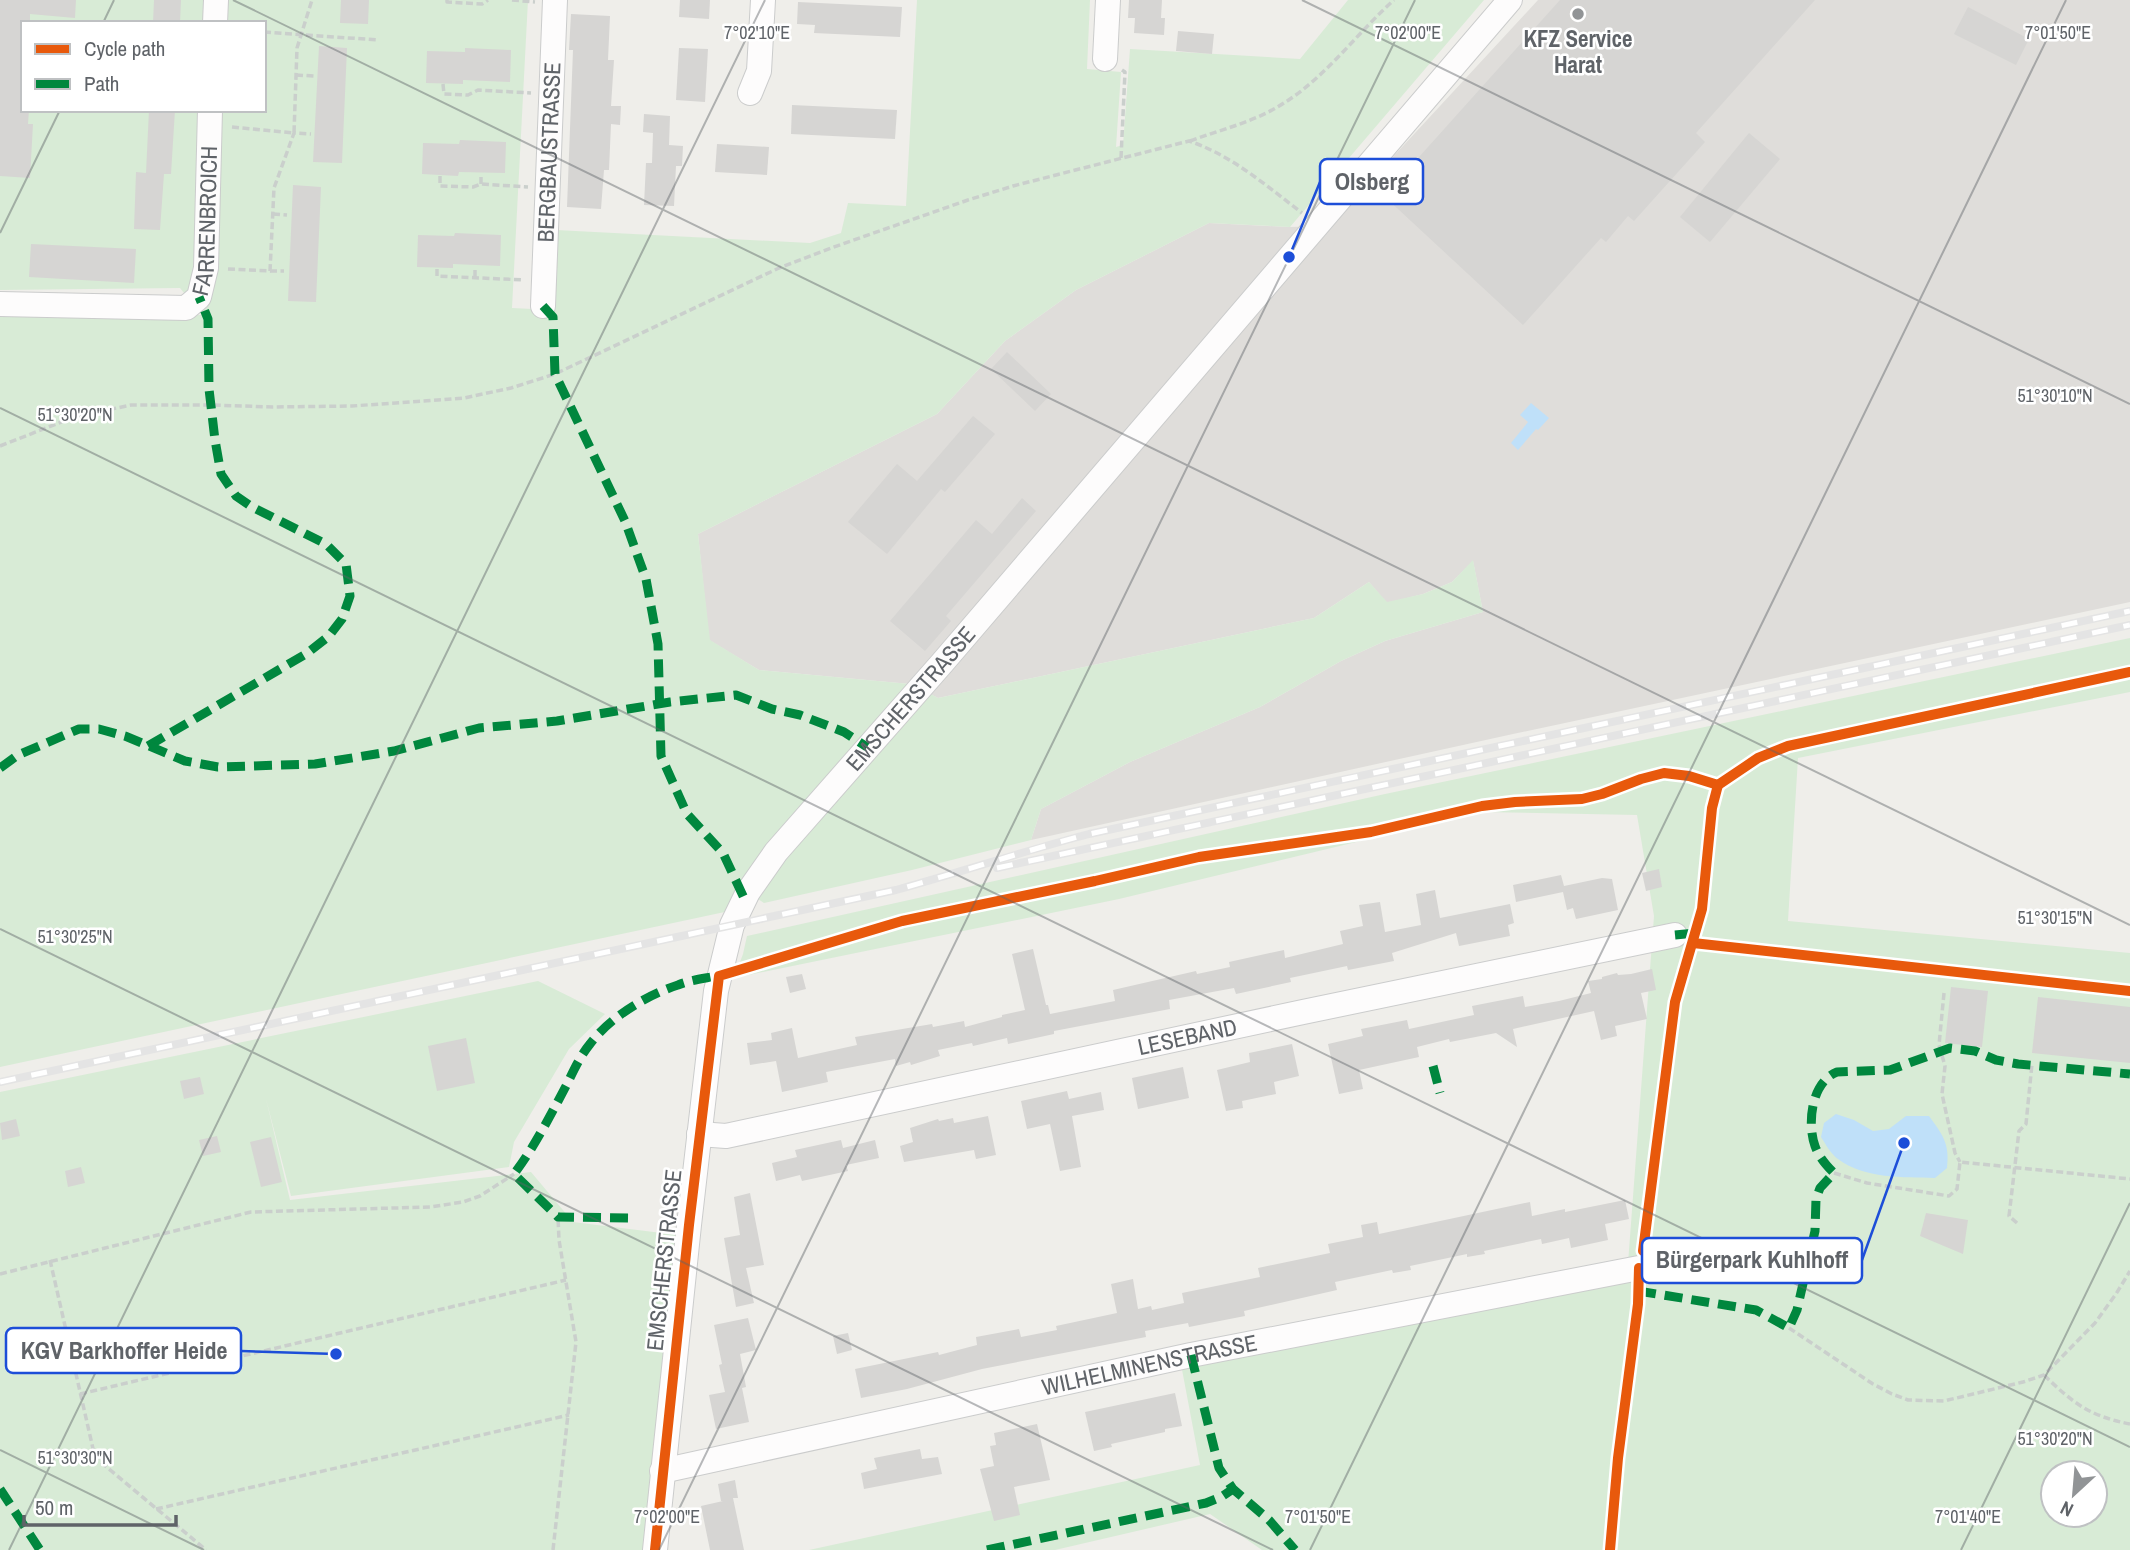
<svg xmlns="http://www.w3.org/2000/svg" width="2130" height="1550" viewBox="0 0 2130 1550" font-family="'Archivo Narrow',sans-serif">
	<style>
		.industrial { fill: #dfddda }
		.green { fill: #d8ebd6; fill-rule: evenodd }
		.water { fill: #bfe0f9 }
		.building { fill: #d6d5d3 }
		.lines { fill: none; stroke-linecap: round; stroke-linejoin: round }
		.minor-casing { stroke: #cbcccc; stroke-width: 26 }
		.path { stroke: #cacfcc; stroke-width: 3.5; stroke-dasharray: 7 3.5; stroke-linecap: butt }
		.minor { stroke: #fdfcfc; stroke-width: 24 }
		.rail-casing { stroke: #e4e4e4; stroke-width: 8 }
		.rail { stroke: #fff; stroke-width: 5; stroke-dasharray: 16; stroke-linecap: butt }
		.quiet { stroke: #00873e; stroke-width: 9; stroke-dasharray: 18 9; stroke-linecap: butt }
		.cycleway-casing { stroke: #fff; stroke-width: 15 }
		.cycleway { stroke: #e8590c; stroke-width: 10 }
		.ticks { fill: none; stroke: #5f6368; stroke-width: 2; stroke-opacity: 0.45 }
		.poi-dot { fill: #919496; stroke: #fff; stroke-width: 2.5 }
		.labels { text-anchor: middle; stroke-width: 5; stroke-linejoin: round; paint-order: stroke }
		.poi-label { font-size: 23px; font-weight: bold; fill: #5f6368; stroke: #fff }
		.street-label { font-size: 23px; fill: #5f6368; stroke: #fff }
		.ticks-label { font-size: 18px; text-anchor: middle; fill: #5f6368; stroke: #fff; stroke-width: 5; stroke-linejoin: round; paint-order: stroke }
		.leader { fill: none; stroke: #1d4ed8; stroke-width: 2.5 }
		.callout-dot { fill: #1d4ed8; stroke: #fff; stroke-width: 2.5 }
		.callout { fill: #fff; stroke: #1d4ed8; stroke-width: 2.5 }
		.callout-label { font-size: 24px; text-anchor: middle; font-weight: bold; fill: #5f6368 }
	</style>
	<rect width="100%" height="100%" fill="#efeeea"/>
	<!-- industrial -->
	<path class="industrial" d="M1538,0H2130V602L1513,734L1031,840L1041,809L1130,762L1260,707L1341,661L1385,641L1483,612L1473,561L1452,582L1423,594L1387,603L1369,582L1314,618L938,698L910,684L759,670L709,640L698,534L937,414L1005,341L1076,290L1209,223L1289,227L1329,226Z"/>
	<!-- green -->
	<g class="green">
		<path d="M0,0H528L512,308L553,310L556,230L810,243L841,233L848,203L906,206L917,0H1090L1087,69L1121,72L1116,147L1123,145L1130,49L1300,59L1348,0H1484L1290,227L1209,223L1076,290L1005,341L937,414L698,534L710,640L759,670L910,684L734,910L0,1067V310L202,315L180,288L0,290ZM23,23H264V110H23Z"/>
		<path d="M1473,560L1483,612L1385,641L1341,661L1260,707L1130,762L1041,809L1031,840L912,870L764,903L752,895L927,692L938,698L1314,618L1369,582L1387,602L1423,594L1452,582Z"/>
		<path d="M2130,638V692L1798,758L1788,921L2130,953V1550H1262L1210,1514L1055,1550H809L1200,1465L1180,1359L1627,1277L1654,916L1637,815L1481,812L1119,899L734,978L743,954L747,936L1385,794ZM2053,1473H2095V1515H2053Z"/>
		<path d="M538,981L605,1014L569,1049L514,1142L509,1167L291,1196L266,1099L290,1200L531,1172L573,1222L686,1236L653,1550H0V1092Z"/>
	</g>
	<!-- water -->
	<g class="water">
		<path d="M1531,403L1549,418L1538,430L1536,429L1518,450L1511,443L1528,422L1520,415Z"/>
		<path d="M1836,1114L1854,1120L1873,1131L1889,1129L1906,1116H1929C1943,1135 1950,1144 1947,1168L1935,1178C1904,1177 1864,1179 1838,1159C1831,1154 1826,1145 1821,1137L1824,1123Z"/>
	</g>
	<!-- building -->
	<g class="building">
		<path d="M0,0H76L75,18L30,14V23H23V110H29L28,124H33L30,178L0,176Z"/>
		<path d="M154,0H181L180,23H153Z"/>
		<path d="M341,0H369L368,24L340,23Z"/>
		<path d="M680,0H710L709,19L679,17Z"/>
		<path d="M1129,0H1162L1161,18H1165L1164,35L1134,33L1135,18H1128Z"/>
		<path d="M1560,0H1815L1696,133L1705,142L1634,221L1628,216L1606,242L1601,238L1523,325L1384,196Z"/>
		<path d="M798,2L902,7L900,37L814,33L815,25L797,24Z"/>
		<path d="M1968,7L2029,39L2016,65L1954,34Z"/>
		<path d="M571,14L610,16L608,60H614L611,106H621L620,125L611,124L609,170H604L601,209L567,207L573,50H569Z"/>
		<path d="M1178,31L1214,34L1212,54L1176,51Z"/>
		<path d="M319,46L347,48L342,163L313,162Z"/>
		<path d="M465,48L511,50L510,82L463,80V84L426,83L427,51L465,52Z"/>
		<path d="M679,48L708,49L705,102L676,100Z"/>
		<path d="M792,105L897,110L895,139L791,134Z"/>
		<path d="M149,110H175L171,174H164L160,230L134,229L136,172L146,173Z"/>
		<path d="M644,114L670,116L669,145L683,146L682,166H676L674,206L644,205L646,163H652L653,133L643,132Z"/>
		<path d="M1749,133L1780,159L1710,242L1680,217Z"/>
		<path d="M460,140L506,142L505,173L459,172L458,176L422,174L423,143L459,144Z"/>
		<path d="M717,144L769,147L767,175L715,172Z"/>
		<path d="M293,185L321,187L316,302L288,301Z"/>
		<path d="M455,233L501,235L500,266L453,264V268L417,267L418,235L454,236Z"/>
		<path d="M31,244L136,249L134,283L29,277Z"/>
		<path d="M1007,352L1051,394L1035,411L991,369Z"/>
		<path d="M973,416L995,434L945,492L941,489L887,554L848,522L897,464L917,481Z"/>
		<path d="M1022,498L1036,511L946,616L951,621L925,651L890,621L976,520L992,534Z"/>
		<path d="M1659,869L1662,887L1646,891L1642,873Z"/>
		<path d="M1561,875L1564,886L1602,878L1612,879L1618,910L1576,919L1573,908L1567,910L1563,892L1516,902L1513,885Z"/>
		<path d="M1435,890L1440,918L1510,904L1514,923L1508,925L1510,936L1459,946L1456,933L1392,953L1394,961L1348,970L1347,966L1290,978L1291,982L1236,994L1234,988L1169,1000L1170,1009L1054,1031V1034L1008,1044L1007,1038L973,1046L972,1043L938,1050L940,1056L911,1065L910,1062L896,1066L895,1059L826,1072L828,1082L782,1092L776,1061L750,1065L747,1043L772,1040L771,1033L792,1028L798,1058L857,1045L855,1037L932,1024L933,1027L964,1021L965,1027L1002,1017V1015L1025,1010L1012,954L1033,949L1046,1005H1048L1050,1014L1115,1001L1113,990L1196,971L1197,974L1230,967L1229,962L1284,950L1285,958L1343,944L1340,931L1363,926L1359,905L1380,902L1385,932L1421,925L1416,894Z"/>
		<path d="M1652,969L1656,990L1641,993L1647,1019L1615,1026L1617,1036L1601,1040L1594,1011L1513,1029L1517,1047L1496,1033L1450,1042L1449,1039L1417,1047L1419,1057L1359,1070L1363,1089L1339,1094L1328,1044L1363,1036L1361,1029L1407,1020L1409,1029L1474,1015L1472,1006L1523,996L1525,1007L1559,1001L1591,993L1588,981L1602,979V977L1617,973L1618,975L1631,974Z"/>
		<path d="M802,974L806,989L790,993L786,977Z"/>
		<path d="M1951,987L1988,991L1982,1047L1945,1043Z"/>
		<path d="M2038,997L2130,1007V1063L2032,1053Z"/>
		<path d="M466,1038L475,1083L437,1091L428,1046Z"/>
		<path d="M1292,1044L1299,1076L1274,1082L1276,1094L1242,1101L1243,1108L1226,1111L1217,1070L1250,1062L1249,1053Z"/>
		<path d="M1183,1067L1189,1098L1138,1109L1132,1078Z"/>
		<path d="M200,1077L204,1094L184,1099L180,1081Z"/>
		<path d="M1067,1091L1069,1099L1101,1092L1104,1110L1072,1116L1081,1167L1060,1171L1050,1124L1027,1129L1021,1101Z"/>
		<path d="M988,1116L996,1155L976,1159L974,1150L904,1162L900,1146L913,1142L910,1128L938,1119L939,1121L953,1118L954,1123Z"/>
		<path d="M16,1119L20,1136L2,1140L0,1123Z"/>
		<path d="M217,1136L221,1152L203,1156L199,1140Z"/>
		<path d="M271,1137L282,1182L261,1187L250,1142Z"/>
		<path d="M841,1140L843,1148L875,1140L879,1158L846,1165L848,1171L802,1181L800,1175L776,1181L772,1163L797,1157L795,1150Z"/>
		<path d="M81,1167L85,1183L68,1187L65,1171Z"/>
		<path d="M750,1193L764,1265L746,1268L754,1303L736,1307L724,1238L740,1235L734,1197Z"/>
		<path d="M1625,1200L1629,1219L1605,1224L1608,1240L1571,1248L1569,1238L1542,1244L1541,1239L1484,1251L1485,1254L1467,1257V1254L1410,1266L1411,1270L1393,1273L1392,1270L1335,1282L1337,1290L1244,1311L1245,1316L1189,1327L1188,1323L1145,1331L1146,1337L982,1369L907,1389L861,1398L855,1369L938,1352L939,1355L977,1345L976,1337L1019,1329L1021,1337L1057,1330L1056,1326L1117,1313L1111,1284L1133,1279L1138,1309L1151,1306L1152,1310L1184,1303L1182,1293L1260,1277L1258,1268L1330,1253L1328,1244L1363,1237L1361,1225L1377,1222L1379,1234L1530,1202L1532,1216L1565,1209V1212Z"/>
		<path d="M1926,1213L1968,1220L1963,1254L1920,1236Z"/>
		<path d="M748,1318L756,1350L740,1354L746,1387L742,1388L749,1422L716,1429L709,1395L725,1392L719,1365L722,1364L714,1325Z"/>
		<path d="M848,1333L852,1350L837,1354L833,1336Z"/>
		<path d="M1175,1393L1182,1426L1165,1429V1432L1111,1444L1112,1447L1094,1451L1085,1412Z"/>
		<path d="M1037,1424L1050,1480L1014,1487L1020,1515L994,1521L980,1469L994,1466L990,1446L996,1445L994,1433Z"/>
		<path d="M920,1449L922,1459L938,1457L942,1474L864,1489L861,1473L877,1469L874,1458Z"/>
		<path d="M735,1480L738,1498H733L744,1550H710L701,1506L723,1501H721L718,1484Z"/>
	</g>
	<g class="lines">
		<defs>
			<g id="minor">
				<path d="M215,23L216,0"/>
				<path d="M1105,59L1108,0"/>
				<path d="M750,93L759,71L763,0"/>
				<path id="s1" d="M0,304L186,308L199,297L206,268L210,110"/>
				<path id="s2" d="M543,306L555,0"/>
				<path id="s3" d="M699,1134L726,1136L1303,1012L1675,935"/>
				<path id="s4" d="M662,1471L1191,1355L1639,1268"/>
				<path id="s5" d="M655,1550L689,1225L716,991L732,925L748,892L776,852L943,662L1510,0"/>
			</g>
		</defs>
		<!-- minor casing -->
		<use href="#minor" class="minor-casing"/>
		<!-- path -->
		<g class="path">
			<path d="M447,0V2L482,4L488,0"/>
			<path d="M512,0L535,2"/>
			<path d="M264,32L378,40"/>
			<path d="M296,75L314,76"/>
			<path d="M443,84L444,94L468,95L478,90L531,93"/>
			<path d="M232,127L294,133L297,48L312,0"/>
			<path d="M1190,141C1222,129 1255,122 1284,103C1327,76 1357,33 1394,0"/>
			<path d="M1121,158L1125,72L1122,70"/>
			<path d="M440,176V186L473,187L481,184L528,187"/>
			<path d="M481,184V175"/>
			<path d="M273,214L287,215"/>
			<path d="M228,269L270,271L274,188L294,133L311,134"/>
			<path d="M437,269V276L524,280"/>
			<path d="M270,271H284"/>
			<path d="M475,277V267"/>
			<path d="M0,446L74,417L131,405H212L273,407L352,406L464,398L511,388L555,374L779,268L831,248L968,200L1013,186L1189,141C1231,155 1267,186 1302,213"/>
			<path d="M1944,993L1939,1045L1945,1066L1942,1094L1955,1153L1960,1162"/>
			<path d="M1834,1173L1867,1183L1949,1196L1957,1189L1960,1162L2130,1179"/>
			<path d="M2017,1223L2009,1216L2019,1131L2026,1124L2032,1064"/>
			<path d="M50,1260L94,1453L97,1459L206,1550"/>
			<path d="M0,1274L251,1212L430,1207L463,1202L480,1196L514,1174"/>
			<path d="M1789,1328L1873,1384L1892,1394L1908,1400L1944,1401L2023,1382L2044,1375L2095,1323L2116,1294L2130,1271"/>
			<path d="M2044,1375C2073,1403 2089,1416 2130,1424"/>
			<path d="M80,1394L566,1280"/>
			<path d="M156,1509L569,1415"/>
			<path d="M553,1550L576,1342L559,1240L558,1217"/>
		</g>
		<!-- minor -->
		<use href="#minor" class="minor"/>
		<defs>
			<g id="rail">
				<path d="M997,868L2130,625"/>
				<path d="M0,1082L896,890C961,872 1024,851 1089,834L2130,611"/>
			</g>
		</defs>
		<!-- rail casing -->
		<use href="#rail" class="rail-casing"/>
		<!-- rail -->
		<use href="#rail" class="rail"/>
		<!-- quiet -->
		<g class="quiet">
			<path d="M543,306L553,317L555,374L625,521L646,579L658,644L661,756L687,814L723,853L744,898"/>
			<path d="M148,746L306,654L329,636L342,619L350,596L346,564L326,544L252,507L236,496L221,474L215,440L209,389L208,319L199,297"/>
			<path d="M0,768L18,755L79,729H99L125,736L185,761L218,767L315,764L394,751L479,728L557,721L670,702L736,695L772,709L800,715L844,732L867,747"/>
			<path d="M1675,935L1695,933"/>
			<path d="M1433,1066L1440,1093"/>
			<path d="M628,1218L558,1217L514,1174C535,1146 550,1116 566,1086C573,1072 580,1056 590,1044C610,1017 647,995 678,985C693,979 710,978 725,974"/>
			<path d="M1638,1291L1756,1310L1789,1328L1797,1310L1815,1231L1816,1199L1820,1188L1834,1173C1826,1165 1819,1157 1815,1146C1807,1124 1811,1082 1837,1072L1890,1070L1950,1048L1975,1051L1996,1060L2018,1064L2130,1074"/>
			<path d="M1191,1355L1219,1468L1233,1489L1269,1520L1295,1550"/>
			<path d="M0,1489L40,1550"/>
			<path d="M987,1550L1206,1503L1221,1497L1233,1489"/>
		</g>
		<defs>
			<g id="cycleway">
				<path d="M1693,943L2130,991"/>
				<path d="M1643,1251L1675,1002L1702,909L1712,808L1718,785"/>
				<path d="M655,1550L689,1225L719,976L902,921L1095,881L1199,857L1371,832L1482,806L1515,802L1582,799L1602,794L1641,779L1664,773L1689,776L1718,785L1758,758L1788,746L2130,672"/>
				<path d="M1610,1550L1618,1458L1638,1304L1639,1268"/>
			</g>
		</defs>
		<!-- cycleway casing -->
		<use href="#cycleway" class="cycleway-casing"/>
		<!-- cycleway -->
		<use href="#cycleway" class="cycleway"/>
	</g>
	<!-- ticks -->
	<path class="ticks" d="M233,0L2130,925M1302,0L2130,404M103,23L114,0M0,233L60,110M0,408L2130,1447M0,929L1273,1550M0,1450L204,1550M9,1550L765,0M659,1550L1415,0M1310,1550L2066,0M1961,1550L2130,1203"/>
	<!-- markers -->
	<circle class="poi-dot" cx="1578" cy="14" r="7"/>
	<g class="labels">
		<!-- poi labels -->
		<g class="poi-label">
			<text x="1578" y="47">KFZ Service<tspan x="1578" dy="26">Harat</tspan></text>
		</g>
		<!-- street labels -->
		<g class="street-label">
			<text dy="8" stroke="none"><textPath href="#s2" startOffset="154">BERGBAUSTRASSE</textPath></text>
			<text dy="8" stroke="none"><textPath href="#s1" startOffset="280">FARRENBROICH</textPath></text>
			<text dy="8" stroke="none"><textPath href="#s5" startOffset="920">EMSCHERSTRASSE</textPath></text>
			<text dy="8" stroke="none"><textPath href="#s3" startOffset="499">LESEBAND</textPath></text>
			<text transform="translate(664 1260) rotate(-84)" y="8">EMSCHERSTRASSE</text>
			<text dy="8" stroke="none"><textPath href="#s4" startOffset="499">WILHELMINENSTRASSE</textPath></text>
		</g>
	</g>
	<g class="ticks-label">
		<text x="757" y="39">7°02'10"E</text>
		<text x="1408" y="39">7°02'00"E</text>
		<text x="2058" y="39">7°01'50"E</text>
		<text x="2055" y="402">51°30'10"N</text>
		<text x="75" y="421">51°30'20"N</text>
		<text x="2055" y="924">51°30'15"N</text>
		<text x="75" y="943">51°30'25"N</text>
		<text x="2055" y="1445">51°30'20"N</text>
		<text x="75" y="1464">51°30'30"N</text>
		<text x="667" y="1523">7°02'00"E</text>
		<text x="1318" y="1523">7°01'50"E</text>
		<text x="1968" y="1523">7°01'40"E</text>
	</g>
	<!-- callouts -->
	<path class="leader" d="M1289 257L1320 182M1904 1143L1862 1260M336 1354L241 1351"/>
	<g class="callout-dot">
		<circle cx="1289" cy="257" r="7"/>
		<circle cx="1904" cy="1143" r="7"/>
		<circle cx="336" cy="1354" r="7"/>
	</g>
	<g class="callout">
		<rect x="1320" y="159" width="103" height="45" rx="7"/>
		<rect x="1642" y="1238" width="220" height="45" rx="7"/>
		<rect x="6" y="1328" width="235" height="45" rx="7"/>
	</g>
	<g class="callout-label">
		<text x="1372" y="190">Olsberg</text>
		<text x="1752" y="1268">Bürgerpark Kuhlhoff</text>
		<text x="124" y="1359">KGV Barkhoffer Heide</text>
	</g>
	<!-- legend -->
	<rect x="21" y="21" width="245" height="91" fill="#ffffff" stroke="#bfc1c3" stroke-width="2"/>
	<rect x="35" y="44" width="35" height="10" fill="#e8590c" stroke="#bfc1c3" stroke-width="2"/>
	<text x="84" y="56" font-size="21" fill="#5f6368">Cycle path</text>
	<rect x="35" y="79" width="35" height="10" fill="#00873e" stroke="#bfc1c3" stroke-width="2"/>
	<text x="84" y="91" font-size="21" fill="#5f6368">Path</text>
	<!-- north arrow -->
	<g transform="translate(2074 1494) rotate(206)"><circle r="33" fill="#ffffff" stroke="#bfc1c3" stroke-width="2"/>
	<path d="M0-5L12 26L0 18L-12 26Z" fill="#919496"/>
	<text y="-10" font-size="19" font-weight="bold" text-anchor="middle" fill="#5f6368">N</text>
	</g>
	<!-- scale -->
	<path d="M24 1515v10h152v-10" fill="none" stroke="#5f6368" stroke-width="3.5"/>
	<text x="35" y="1515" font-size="21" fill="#5f6368" stroke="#ffffff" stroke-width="5" paint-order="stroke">50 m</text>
</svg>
